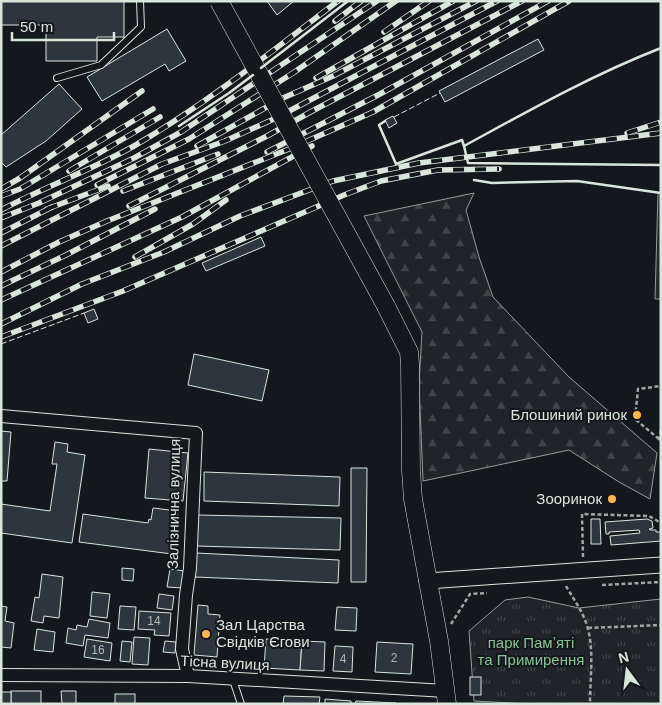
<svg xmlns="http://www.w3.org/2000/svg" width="662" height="705" viewBox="0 0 662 705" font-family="Arial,sans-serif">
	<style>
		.forest { fill: url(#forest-firs); stroke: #939e99 }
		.park { fill: url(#park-tufts); stroke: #939e99 }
		.parking { fill: #24282b; stroke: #939e99 }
		.building { fill: #2c363c; stroke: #d8e6dc }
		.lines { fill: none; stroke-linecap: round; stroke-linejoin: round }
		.service-casing { stroke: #d8e6dc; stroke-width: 8 }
		.minor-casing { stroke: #d8e6dc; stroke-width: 14 }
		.tertiary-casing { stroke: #d8e6dc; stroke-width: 17 }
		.secondary-casing { stroke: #d8e6dc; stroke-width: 19 }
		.path { stroke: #9da8a2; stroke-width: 2.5; stroke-dasharray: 4 2.5; stroke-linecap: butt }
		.service { stroke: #14181c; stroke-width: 6 }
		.minor { stroke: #14181c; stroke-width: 12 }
		.tertiary { stroke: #14181c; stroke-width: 15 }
		.secondary { stroke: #14181c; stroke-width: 18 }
		.rail-casing { stroke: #d8e6dc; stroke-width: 5.5 }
		.rail { stroke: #14181c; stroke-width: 4; stroke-dasharray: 11; stroke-linecap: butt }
		.secondary-bridge-casing { stroke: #d8e6dc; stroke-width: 19; stroke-linecap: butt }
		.secondary-bridge { stroke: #14181c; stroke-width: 18 }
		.fence { stroke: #d8e6dc; stroke-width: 1; stroke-dasharray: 6 2.5; stroke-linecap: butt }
		.wall { stroke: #d8e6dc; stroke-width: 2.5 }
		.poi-dot { fill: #ffb74d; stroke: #14181c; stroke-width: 2 }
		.labels { text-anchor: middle; stroke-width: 4; stroke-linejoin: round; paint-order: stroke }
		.number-label { font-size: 12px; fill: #adbab4 }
		.poi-label { font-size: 15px; fill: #d8e6dc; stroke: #14181c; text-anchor: end }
		.street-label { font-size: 15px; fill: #d8e6dc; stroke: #14181c }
		.park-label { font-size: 15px; fill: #8ac095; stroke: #14181c }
	</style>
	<defs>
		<pattern id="forest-firs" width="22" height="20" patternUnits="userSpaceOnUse" patternTransform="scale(1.25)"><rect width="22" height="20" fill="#202428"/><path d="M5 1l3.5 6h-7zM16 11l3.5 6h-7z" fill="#404447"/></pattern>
		<pattern id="park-tufts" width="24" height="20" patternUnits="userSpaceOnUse" patternTransform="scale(1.25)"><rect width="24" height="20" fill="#202428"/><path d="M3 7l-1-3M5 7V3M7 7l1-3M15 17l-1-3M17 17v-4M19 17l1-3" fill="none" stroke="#404447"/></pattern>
	</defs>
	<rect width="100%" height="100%" fill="#14181c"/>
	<!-- forest -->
	<path class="forest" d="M474,193L466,210L479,257L493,297L569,377L657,453L650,499L619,482L569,450L423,481L419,383L422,332L364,216Z"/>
	<!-- park -->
	<path class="park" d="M528,597L579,608L661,599V704H530L474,701L469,631L505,600Z"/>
	<!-- parking -->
	<path class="parking" d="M658,193H661V299H655Z"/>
	<!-- building -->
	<g class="building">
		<path d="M1,1H124V37H97V61H46V25H1Z"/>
		<path d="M267,1H294L277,15Z"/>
		<path d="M167,29L186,61L169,71L165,64L102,101L87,77Z"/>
		<path d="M538,39L544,50L445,102L439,91Z"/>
		<path d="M59,84L82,109L46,141L6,167L1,162V135Z"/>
		<path d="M393,116L397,123L389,128L385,120Z"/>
		<path d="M261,237L265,246L206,271L202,263Z"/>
		<path d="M94,309L98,319L88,323L84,313Z"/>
		<path d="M194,354L269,370L262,401L188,385Z"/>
		<path d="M1,431L11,432L7,481H1Z"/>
		<path d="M55,442L68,444L67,452L85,455L72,543L1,533V504L50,511L57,464H52Z"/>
		<path d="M149,449L188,453L183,501L145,498Z"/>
		<path d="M351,468H367L366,582H351Z"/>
		<path d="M204,472L340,477L339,506L204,501Z"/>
		<path d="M153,508L178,511L172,554L79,542L83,514L148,523L149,519L151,520Z"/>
		<path d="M197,515L341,518L340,550L196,546Z"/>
		<path d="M591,519H600L601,544H591Z"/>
		<path d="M647,519L652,521L653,528L649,529L650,530H656V532H661V541L611,545L610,536L640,533L639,530L609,532V534H606L605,522Z"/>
		<path d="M196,553L339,560L338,583L195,577Z"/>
		<path d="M122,568L134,569L133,581L122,580Z"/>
		<path d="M170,569L185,571L183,588L167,587Z"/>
		<path d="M42,574L63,577L59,618L44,616L43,623L31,621L35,597L39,598Z"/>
		<path d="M92,592L110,594L107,618L90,616Z"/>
		<path d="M159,594L174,596L172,610L157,608Z"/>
		<path d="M198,605L208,606V614L220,615L217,657L194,655Z"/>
		<path d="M1,606L7,607L5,621L14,623L11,648L1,647Z"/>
		<path d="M120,606L136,607L134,630L118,629Z"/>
		<path d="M337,607L357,608L356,631L335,630Z"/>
		<path d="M139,611L171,613L169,636L154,635L155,630L138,629Z"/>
		<path d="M89,619L110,623L108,638L85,635L83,646L66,643L68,628L76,630L77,625L87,627Z"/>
		<path d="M37,629L55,632L53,652L34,650Z"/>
		<path d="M134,637L150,638L148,665L132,664Z"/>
		<path d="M87,639L112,643L110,661L84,657Z"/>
		<path d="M266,639L302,641L300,670L264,668Z"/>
		<path d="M122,641L132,642L130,662L120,661Z"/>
		<path d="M165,641L176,642L175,653L163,652Z"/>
		<path d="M302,641L325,642L324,671L300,670Z"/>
		<path d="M377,642L413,644L411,674L375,672Z"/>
		<path d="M335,646L353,647L352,672L333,671Z"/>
		<rect x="470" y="677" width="11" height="18"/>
		<rect x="11" y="691" width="30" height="13"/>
		<path d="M61,691H76V704H62Z"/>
		<rect x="1" y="692" width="10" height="12"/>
		<rect x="115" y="694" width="20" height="10"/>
		<path d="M284,696L320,697L319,704H283Z"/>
		<path d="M325,699L351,701V704H325Z"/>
		<path d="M356,701L396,703V704H355Z"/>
	</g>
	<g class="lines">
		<defs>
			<g id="service">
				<path d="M57,78L101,65L141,27L140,1"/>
				<path d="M233,680L241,704"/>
			</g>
			<g id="minor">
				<path d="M1,416L196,433L190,568L186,595L182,649L188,676"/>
				<path d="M1,675L188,676L446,691"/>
			</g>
			<path id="tertiary" d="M427,581L661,565"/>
			<path id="secondary" d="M386,306L409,352L410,364L411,471L413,499L439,641L447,704"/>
		</defs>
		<!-- service casing -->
		<use href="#service" class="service-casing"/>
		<!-- minor casing -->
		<use href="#minor" class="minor-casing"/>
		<!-- tertiary casing -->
		<use href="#tertiary" class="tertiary-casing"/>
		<!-- secondary casing -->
		<use href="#secondary" class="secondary-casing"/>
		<!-- path -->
		<g class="path">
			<path d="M661,430L659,439L661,442"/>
			<path d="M659,439L635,419L638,389L661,386"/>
			<path d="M583,557L582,514L649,516L661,523"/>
			<path d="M602,585L661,582"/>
			<path d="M566,586C574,600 584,613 588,629C594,652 590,680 590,704"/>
			<path d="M451,624L470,594L487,593"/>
			<path d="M588,628L661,625"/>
		</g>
		<!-- service -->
		<use href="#service" class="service"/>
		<!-- minor -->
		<use href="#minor" class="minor"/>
		<!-- tertiary -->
		<use href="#tertiary" class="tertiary"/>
		<!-- secondary -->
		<use href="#secondary" class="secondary"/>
		<defs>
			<g id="rail">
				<path d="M335,21L361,1"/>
				<path d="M384,32L429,1"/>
				<path d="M316,78L453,1"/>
				<path d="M627,133L661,122"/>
				<path d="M197,146L283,98L333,76L476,1"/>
				<path d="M267,152L380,94L548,1"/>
				<path d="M69,171L160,117"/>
				<path d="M97,185L189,139L293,73L396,1"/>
				<path d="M1,189L20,178L142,91"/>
				<path d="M123,191L218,154"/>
				<path d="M1,196L20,189L153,109"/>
				<path d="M129,206L267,136L316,109L522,1"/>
				<path d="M47,209L108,186"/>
				<path d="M1,210C45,187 91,170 134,146C206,104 271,52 338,1"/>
				<path d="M1,218L39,203L134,158L181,132L377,1"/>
				<path d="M1,233L52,207"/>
				<path d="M1,246L162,164L225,141L276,118L497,1"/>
				<path d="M135,257L193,224L226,200"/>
				<path d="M1,272L59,242L107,221L289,149L373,112L569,1"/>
				<path d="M1,286L66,255L155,209"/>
				<path d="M1,300L182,217L312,146"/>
				<path d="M1,324L82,284L164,252L240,216L333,181L419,163L661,133"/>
				<path d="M1,337L123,291L344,195L381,181L438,170L499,169"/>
			</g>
		</defs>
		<!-- rail casing -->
		<use href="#rail" class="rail-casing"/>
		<!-- rail -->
		<use href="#rail" class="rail"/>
		<defs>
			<path id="secondary-bridge" d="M219,1L386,306"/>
		</defs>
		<!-- secondary-bridge casing -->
		<use href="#secondary-bridge" class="secondary-bridge-casing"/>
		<!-- secondary-bridge -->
		<use href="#secondary-bridge" class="secondary-bridge"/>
		<!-- fence -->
		<g class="fence">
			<path d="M394,117L440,93"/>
			<path d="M1,344L84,313"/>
		</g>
		<!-- wall -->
		<g class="wall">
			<path d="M661,48C592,75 528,111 464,146L468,163L661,165"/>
			<path d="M261,68L348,1"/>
			<path d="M385,121L379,125L396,164L462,140L464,146"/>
			<path d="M179,126L229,93L253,75"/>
			<path d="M474,180L492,183L577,181L661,193"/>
		</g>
	</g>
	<!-- markers -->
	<g class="poi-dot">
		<circle cx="637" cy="415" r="5"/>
		<circle cx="612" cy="499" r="5"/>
		<circle cx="206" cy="634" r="5"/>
	</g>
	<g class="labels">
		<!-- number labels -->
		<g class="number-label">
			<text x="154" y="625">14</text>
			<text x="98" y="654">16</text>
			<text x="394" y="662">2</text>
			<text x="343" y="663">4</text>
		</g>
		<!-- poi labels -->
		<g class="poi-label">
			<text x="627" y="420">Блошиний ринок</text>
			<text x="602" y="504">Зооринок</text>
			<text x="216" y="630" text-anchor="start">Зал Царства<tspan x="216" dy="17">Свідків Єгови</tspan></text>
		</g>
		<!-- street labels -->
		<g class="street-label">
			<text transform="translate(174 504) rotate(-89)" y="5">Залізнична вулиця</text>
			<text transform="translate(225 663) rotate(3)" y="5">Тісна вулиця</text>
		</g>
		<!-- park labels -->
		<g class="park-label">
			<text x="531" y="648">парк Памʼяті<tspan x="531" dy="17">та Примирення</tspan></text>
		</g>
	</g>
	<!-- border -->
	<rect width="662" height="705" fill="none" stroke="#d8e6dc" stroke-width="5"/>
	<!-- north arrow -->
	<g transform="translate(627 670) rotate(345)" stroke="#14181c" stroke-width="4" paint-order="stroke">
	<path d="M0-4L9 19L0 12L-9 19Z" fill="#d8e6dc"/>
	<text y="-8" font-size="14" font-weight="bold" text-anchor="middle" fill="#d8e6dc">N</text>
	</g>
	<!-- scale -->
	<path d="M12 32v8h102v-8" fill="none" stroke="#d8e6dc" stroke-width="2.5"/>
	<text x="20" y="32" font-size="15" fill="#d8e6dc" stroke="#14181c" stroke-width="4" paint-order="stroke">50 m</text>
</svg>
